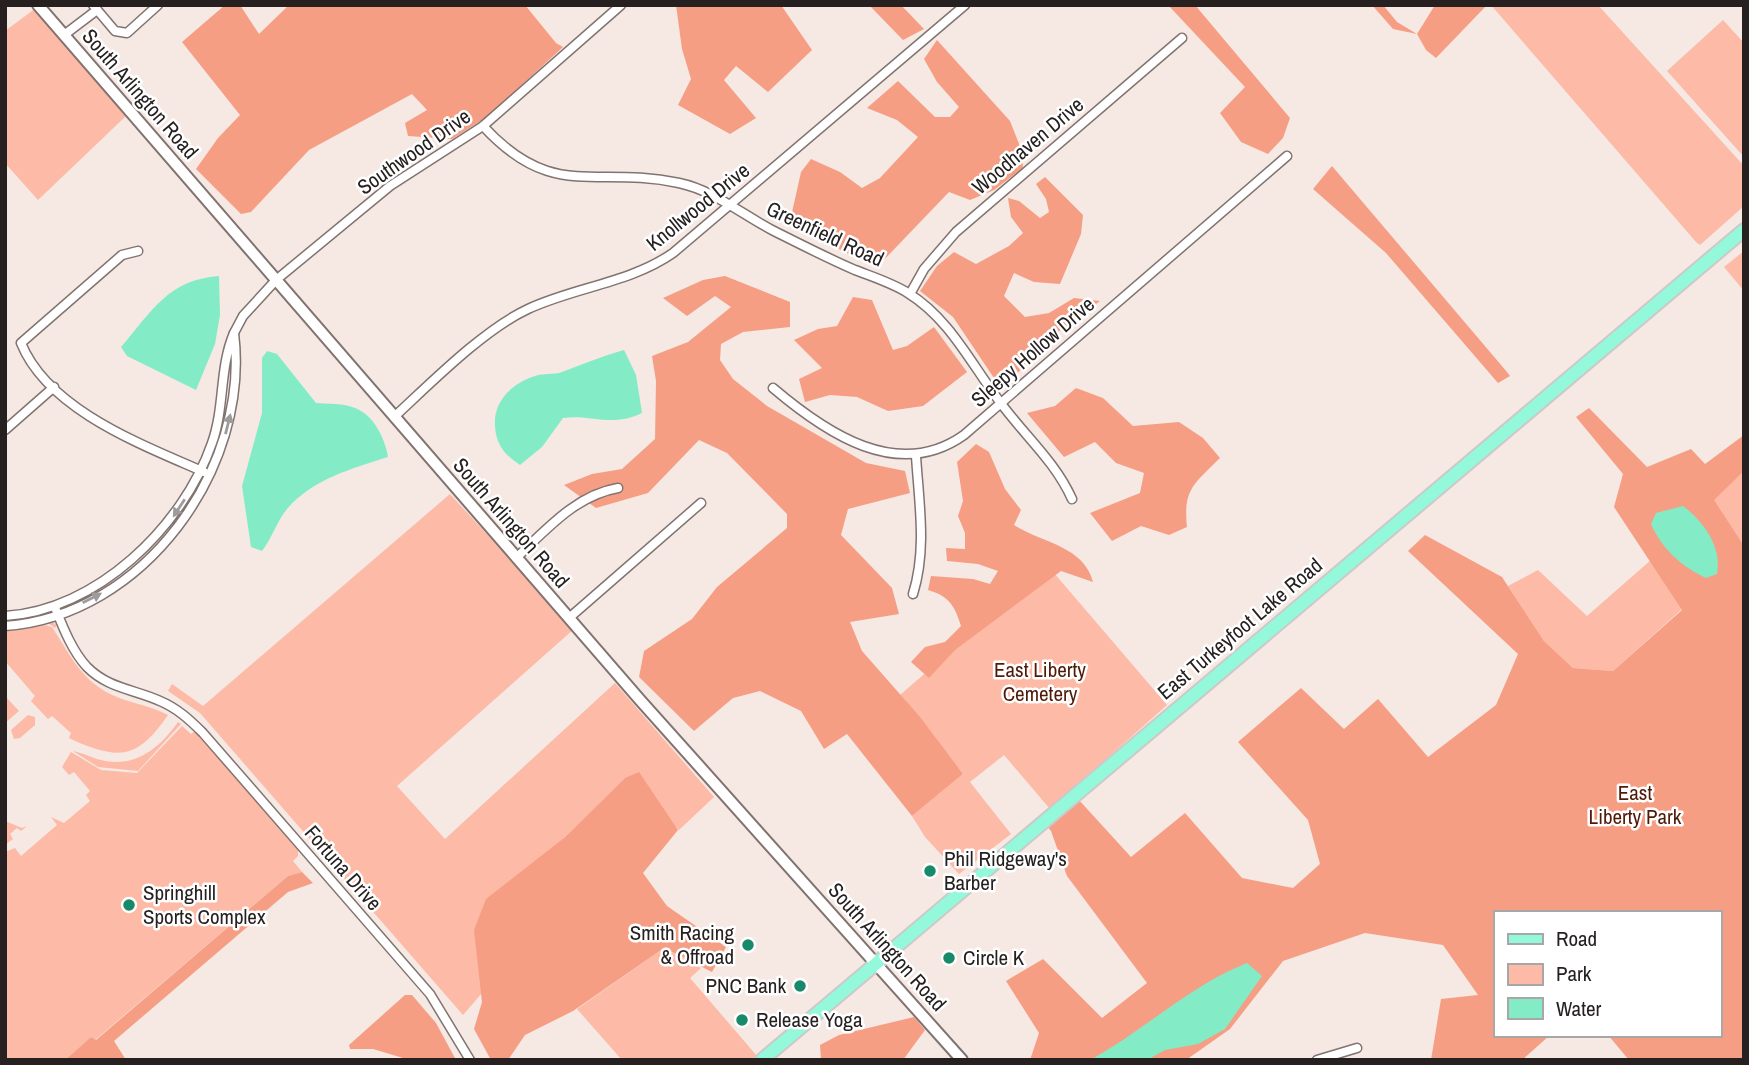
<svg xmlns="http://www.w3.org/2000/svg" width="1749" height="1065" viewBox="0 0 1749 1065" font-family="'Archivo Narrow',sans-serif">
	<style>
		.green { fill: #fdbaa6 }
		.forest { fill: #f69e84 }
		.water { fill: #83ecc6 }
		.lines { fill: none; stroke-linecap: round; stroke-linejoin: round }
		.minor-casing { stroke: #807370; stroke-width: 11 }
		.secondary-casing { stroke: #807370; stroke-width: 14 }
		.primary-casing { stroke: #cbcac9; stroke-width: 16 }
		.minor { stroke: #fff; stroke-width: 8 }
		.secondary { stroke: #fff; stroke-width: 10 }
		.primary { stroke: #94f8da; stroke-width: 12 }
		.oneway { fill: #9d9b9b }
		.poi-dot { fill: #188a6a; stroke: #fff; stroke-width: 2.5 }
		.labels { text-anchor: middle; stroke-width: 5; stroke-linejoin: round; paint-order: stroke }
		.street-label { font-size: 21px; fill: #262120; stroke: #fff }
		.park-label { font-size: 21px; fill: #501a09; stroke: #fff }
		.poi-label { font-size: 21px; fill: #262120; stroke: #fff; text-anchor: start }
	</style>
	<rect width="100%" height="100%" fill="#f6e8e3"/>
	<!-- green -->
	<g class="green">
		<path d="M1491,5H1598L1744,166V206L1700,245L1696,242Z"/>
		<path d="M36,8L126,116L38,200L5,163V31Z"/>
		<path d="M1723,20L1744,43V157L1667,71Z"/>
		<path d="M1744,251V291L1724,267Z"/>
		<path d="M1744,471V564L1713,500Z"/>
		<path d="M450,494L574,629L397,786L445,839L615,683L714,797L679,830L625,778L564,838L479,965L482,993L463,1015L200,713L168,691L172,684L203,706Z"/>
		<path d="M1651,560L1682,609L1613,671L1573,668L1544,641L1508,586L1538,570L1587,616Z"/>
		<path d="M1048,566L1167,705L1050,809L1004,755L970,782L1011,834L959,874L925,837L912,816L963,774L900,695Z"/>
		<path d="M41,621H50L57,625L55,628L48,623L41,624L52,627C71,656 82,683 117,697C134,704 152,706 168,715C138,758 121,761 73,740L69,738L71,733L52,716L48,719L31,701L35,696L5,661V631Z"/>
		<path d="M5,696L19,711L5,723Z"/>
		<path d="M28,715L35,717V725L20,738L14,739L11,730Z"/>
		<path d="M178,722L181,724L138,771L98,767L73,751C84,753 94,759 105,761C138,767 161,746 178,722Z"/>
		<path d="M182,726L191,734L195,731L298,850V856L293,861L302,872L288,876L95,1040L91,1037L65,1060H5V852L15,848L21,856L57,825L51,817L64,823L90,801L86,795L90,791L74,772L69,775L62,767L71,752L101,770L137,773Z"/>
		<path d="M5,821L22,828L27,826L21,831L17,828L10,834L13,839L5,845Z"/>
		<path d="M664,948L701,968L690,978L757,1056L753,1060H622L577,1009Z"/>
	</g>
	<!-- forest -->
	<g class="forest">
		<path d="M225,5H240L259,34L289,5H525L556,43L563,47L487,117L452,139L408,136L405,123L427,110L412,94L309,150L251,212L241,214L196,169L218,138L240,115L182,42Z"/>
		<path d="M676,5H781L812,50L768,92L736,66L724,80L756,118L730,134L678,105L691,79L682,49Z"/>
		<path d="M869,5H901L924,29L903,40Z"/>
		<path d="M1168,5H1195L1290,118L1283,138L1268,154L1241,142L1220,113L1245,87Z"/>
		<path d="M1372,5H1383L1397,22L1417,34L1435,5H1487L1436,58L1426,50L1417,34L1393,29Z"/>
		<path d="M937,40L1010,121L1021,149L1023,168L994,190L970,200L949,192L879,265C844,255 819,239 791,217L801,172L811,159L840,172L862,188L880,178L918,137L897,120L867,108L898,81L935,117H950L959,107L937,82L924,59Z"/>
		<path d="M1332,166L1507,372L1510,376L1498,383L1386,253L1313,189Z"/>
		<path d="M1045,177L1083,215L1081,234L1060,284L1034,282L1014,273L1004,296L1025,317L1049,313L1074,298L1100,301L1050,338L1015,376L996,381L953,317L920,291L937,266L954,252L976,264L1009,246L1023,233L1011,217L1008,198L1019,201L1040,218L1049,212L1046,199L1036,184Z"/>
		<path d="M725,276L790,302V327L743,332L721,344L720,360L733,379L767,406L866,463L905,471L910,493L848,509L841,535L892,588L899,614L850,622L862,651L920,717L963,774L912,816L847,734L824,749L801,711L760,691L733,698L694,731L639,677L644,651L692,619L717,587L787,528V514L727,453L699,440L648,493L596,508L564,485L592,474L622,469L655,439L656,381L652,356L688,342L731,307L715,296L687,316L663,298L703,280Z"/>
		<path d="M853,297L872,300L893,350L907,346L934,327L967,372L923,406L888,411L857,397L830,395L805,402L799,379L822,368L794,340L818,329L837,326Z"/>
		<path d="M1076,388L1103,398L1133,426L1179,422L1203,438L1220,458C1194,484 1183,489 1187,527L1169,535L1141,526L1112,541L1090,513L1140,493L1144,473L1116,463L1095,442L1064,457L1027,413L1055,406Z"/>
		<path d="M1589,408L1647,467L1691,449L1705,464L1744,435V471L1714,500L1744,546V1060H1629L1608,1035H1719V913H1495V1035H1550L1522,1060H1431L1441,999L1478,995L1443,945L1365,933L1283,961L1230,1029L1186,1060H1030L1039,1033L1006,981L1043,959L1102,1018L1147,983L1067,876L1051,831L1046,825L1078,799L1131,857L1185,813L1242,878L1293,888L1320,864L1308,820L1238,742L1301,688L1344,729L1378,699L1428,757L1496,705L1518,654L1408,551L1425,535L1502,577L1544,641L1573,668L1613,671L1682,610L1614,507L1623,474L1576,417Z"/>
		<path d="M976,444L989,452L1005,489L1021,510L1014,525C1042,543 1084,546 1093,582L1061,571L955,650L929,678L911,662L925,647L945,642L961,626C955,606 949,596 928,590L931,576L973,579L990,584L998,571L978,564L947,561L946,548L965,549V533L958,516L963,501L957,462Z"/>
		<path d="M639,772L678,830L643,873L667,906L726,947L712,972L664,948L573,1011L525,1035L508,1060H491L474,1029L482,1002L474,930L486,899L564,838L625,778Z"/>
		<path d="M302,872L313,883L288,892L114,1041L126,1060H65L91,1037L96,1040L288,876Z"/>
		<path d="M405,995H412L436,1023L456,1060L403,1058L373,1049H350L349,1045Z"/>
		<path d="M914,1017L925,1030L903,1060H821L820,1045L839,1035Z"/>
	</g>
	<!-- water -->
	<g class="water">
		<path d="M219,276L220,315L215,344L196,390L127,356L121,347C153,310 168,280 219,276Z"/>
		<path d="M624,350L636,375L642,413C610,428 593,414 563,418L542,447L520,465C505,455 496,445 495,426C493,402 512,383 535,376C544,373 554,375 562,372C583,364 603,356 624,350Z"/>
		<path d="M267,351L277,354L316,403C327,404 344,403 355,408C374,415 385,439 388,457C353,468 311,480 287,509C277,521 272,538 262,551L251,547L242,486L262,413V358Z"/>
		<path d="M1683,506C1704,522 1722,547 1717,574L1706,578C1682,567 1662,549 1651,524L1656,513Z"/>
		<path d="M1247,963L1262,976L1225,1029L1198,1044L1165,1050L1147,1060H1090C1145,1030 1189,986 1247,963Z"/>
	</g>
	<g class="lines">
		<defs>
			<g id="minor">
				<path d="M93,5L115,31L127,33L158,5"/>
				<path d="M64,35L97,10"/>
				<path d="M483,126C553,202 595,165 679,183C713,190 743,215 774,231C800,244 827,258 855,270C873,277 892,283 908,293C950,319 971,364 1000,402C1024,435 1055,461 1072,499"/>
				<path d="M138,251L122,255L21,343C48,410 143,445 204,472"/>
				<path d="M910,294L924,269L956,232L1182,38"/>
				<path d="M234,333L243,316L276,280L390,186L483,126L621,5"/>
				<path d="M773,388C826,433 898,482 964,435L1287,156"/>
				<path d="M394,417C431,383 483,330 528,309C575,287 630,283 673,253L965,5"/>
				<path d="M5,430L54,387"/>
				<path d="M516,558C546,530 576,495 618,488"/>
				<path d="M913,594C927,549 919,503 916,456"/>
				<path d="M56,610C64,630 73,652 87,667C109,689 134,689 160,701C177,708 190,720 203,733L430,994L470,1060"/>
				<path d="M5,616C96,611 183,527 212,443C225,407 219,368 234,333C251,468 144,616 5,626"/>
				<path d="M569,618L701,503"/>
				<path d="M1317,1060L1357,1048"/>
			</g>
			<path id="secondary" d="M38,5L640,700L962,1060"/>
			<path id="primary" d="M762,1060L1744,230"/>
		</defs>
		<!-- minor casing -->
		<use href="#minor" class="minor-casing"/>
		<!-- secondary casing -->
		<use href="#secondary" class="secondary-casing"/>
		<!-- primary casing -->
		<use href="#primary" class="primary-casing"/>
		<!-- minor -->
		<use href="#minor" class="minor"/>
		<!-- secondary -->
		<use href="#secondary" class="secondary"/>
		<!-- primary -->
		<use href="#primary" class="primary"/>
	</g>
	<!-- one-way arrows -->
	<defs><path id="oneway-solid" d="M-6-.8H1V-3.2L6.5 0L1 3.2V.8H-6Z" transform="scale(1.75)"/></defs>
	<g class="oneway">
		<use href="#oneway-solid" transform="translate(228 424) rotate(-76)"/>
		<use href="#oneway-solid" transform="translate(179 508) rotate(123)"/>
		<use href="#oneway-solid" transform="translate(92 598) rotate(-27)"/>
	</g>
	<!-- markers -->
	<g class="poi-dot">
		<circle cx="930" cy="871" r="7"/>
		<circle cx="129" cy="905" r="7"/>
		<circle cx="748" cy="945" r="7"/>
		<circle cx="949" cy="958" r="7"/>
		<circle cx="800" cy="986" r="7"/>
		<circle cx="742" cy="1020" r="7"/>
	</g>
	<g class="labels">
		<!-- street labels -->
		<g class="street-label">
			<text transform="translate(140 94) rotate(49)" y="7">South Arlington Road</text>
			<text transform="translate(1028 146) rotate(-40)" y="7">Woodhaven Drive</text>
			<text transform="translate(414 152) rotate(-35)" y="7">Southwood Drive</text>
			<text transform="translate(698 207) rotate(-39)" y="7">Knollwood Drive</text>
			<text transform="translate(825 234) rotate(25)" y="7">Greenfield Road</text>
			<text transform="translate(1033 352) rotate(-41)" y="7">Sleepy Hollow Drive</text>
			<text transform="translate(511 523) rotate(49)" y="7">South Arlington Road</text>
			<text transform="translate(1240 629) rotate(-40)" y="7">East Turkeyfoot Lake Road</text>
			<text transform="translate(343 868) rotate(49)" y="7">Fortuna Drive</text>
			<text transform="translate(887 947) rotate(48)" y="7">South Arlington Road</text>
		</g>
		<!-- park labels -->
		<g class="park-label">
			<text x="1040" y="677">East Liberty<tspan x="1040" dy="24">Cemetery</tspan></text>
			<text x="1635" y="800">East<tspan x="1635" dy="24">Liberty Park</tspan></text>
		</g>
		<!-- poi labels -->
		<g class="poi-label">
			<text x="944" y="866">Phil Ridgeway's<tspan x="944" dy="24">Barber</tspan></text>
			<text x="143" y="900">Springhill<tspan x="143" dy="24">Sports Complex</tspan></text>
			<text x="734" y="940" text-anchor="end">Smith Racing<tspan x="734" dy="24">&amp; Offroad</tspan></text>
			<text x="963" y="965">Circle K</text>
			<text x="786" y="993" text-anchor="end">PNC Bank</text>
			<text x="756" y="1027">Release Yoga</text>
		</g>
	</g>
	<!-- border -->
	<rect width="1749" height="1065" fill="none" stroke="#262120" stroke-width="14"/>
	<!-- legend -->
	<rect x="1494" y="911" width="228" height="126" fill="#ffffff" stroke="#a8a6a6" stroke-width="2"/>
	<rect x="1508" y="934" width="35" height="10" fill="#94f8da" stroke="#a8a6a6" stroke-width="2"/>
	<text x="1556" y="946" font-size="21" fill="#262120">Road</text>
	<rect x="1508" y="964" width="35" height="21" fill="#fdbaa6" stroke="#a8a6a6" stroke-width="2"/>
	<text x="1556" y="981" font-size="21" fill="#262120">Park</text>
	<rect x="1508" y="998" width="35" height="21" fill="#83ecc6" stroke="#a8a6a6" stroke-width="2"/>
	<text x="1556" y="1016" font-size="21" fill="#262120">Water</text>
</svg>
